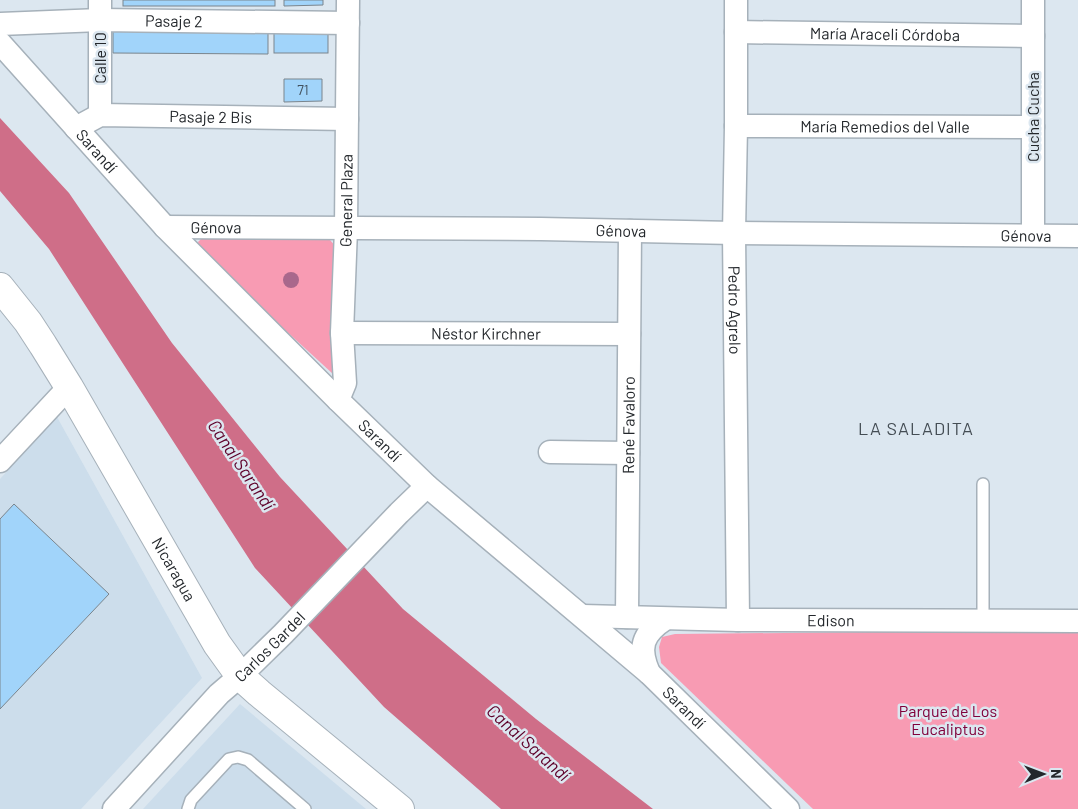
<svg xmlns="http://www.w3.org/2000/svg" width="1078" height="809" viewBox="0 0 1078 809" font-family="Barlow,sans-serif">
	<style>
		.built { fill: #ccddeb }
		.green { fill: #f89bb3 }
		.water { fill: #cf6e88 }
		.building { fill: #a1d4fa; stroke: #7a858d }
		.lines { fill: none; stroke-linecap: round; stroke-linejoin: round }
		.service-casing { stroke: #a6b1ba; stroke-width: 14 }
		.minor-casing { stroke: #a6b1ba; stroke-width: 25 }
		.secondary-casing { stroke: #a6b1ba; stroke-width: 30 }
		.service { stroke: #fff; stroke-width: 11 }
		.minor { stroke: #fff; stroke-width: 22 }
		.secondary { stroke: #fff; stroke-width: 28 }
		.tree { fill: #a9688c }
		.labels { text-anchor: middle; stroke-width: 5; stroke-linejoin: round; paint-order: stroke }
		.number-label { font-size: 14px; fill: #42525f }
		.street-label { font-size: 16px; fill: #23272b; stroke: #dce7f0 }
		.park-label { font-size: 16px; fill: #80013b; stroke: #dce7f0 }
		.neighbourhood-label { font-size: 18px; letter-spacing: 1px; fill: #444d54; stroke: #dce7f0 }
		.water-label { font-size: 18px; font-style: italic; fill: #5e012a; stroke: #dce7f0 }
	</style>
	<rect width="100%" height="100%" fill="#dce7f0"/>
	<!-- built -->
	<g class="built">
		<path d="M57,417L202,678L81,809H0V479Z"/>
		<path d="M240,704L366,809H143Z"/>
	</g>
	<!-- green -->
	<g class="green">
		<path d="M202,238L330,240L337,248L333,374L201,253L198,242Z"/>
		<path d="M1078,630V809H813L661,663L659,647L662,637L675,634Z"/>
	</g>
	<!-- water -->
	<path class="water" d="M0,118L69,193L172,343L280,477L403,609L536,719L653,809H501L384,707L255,568L49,249L0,191Z"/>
	<!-- building -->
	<g class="building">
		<rect x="123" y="0" width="152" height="6"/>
		<path d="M284,0H323V5L284,6Z"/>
		<path d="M113,31H268V54L113,53Z"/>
		<rect x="274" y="32" width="54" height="21"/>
		<path d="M284,79H322V101L284,102Z"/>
		<path d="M14,504L109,594L0,709V519Z"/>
	</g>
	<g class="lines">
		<defs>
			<g id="service">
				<path d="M983,484V621"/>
				<path d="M188,809L191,800L229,759L238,757L248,760L305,809"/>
			</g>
			<g id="minor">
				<path id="s1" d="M736,0V126L734,233L738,620"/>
				<path d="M1033,0V235"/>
				<path id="s2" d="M0,24L100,20L348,23"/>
				<path id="s3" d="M736,32L1033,36"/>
				<path id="s4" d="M0,43L165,227L338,400L427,486L649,673L788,809"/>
				<path d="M100,115V0"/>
				<path id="s5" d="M736,126L1033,127"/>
				<path id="s6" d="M76,128L100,115L347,119"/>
				<path id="s7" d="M165,227L541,229L734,233L1078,236"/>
				<path id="s8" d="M342,333L629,334"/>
				<path id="s9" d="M338,400L345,383L342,333L346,229L348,0"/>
				<path d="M550,452L628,453"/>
				<path d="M0,461L69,387"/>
				<path id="s10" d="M583,616L738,620L1078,621"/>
				<path id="s11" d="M627,617L630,231"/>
				<path d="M649,673C638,648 642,634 665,619"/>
				<path id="s12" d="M114,809L219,694L240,676L283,634L399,513L427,486"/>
			</g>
			<g id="secondary">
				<path id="s13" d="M0,287L28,322L43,345L69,387L217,644L240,676L259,693L400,809"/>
			</g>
		</defs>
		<!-- service casing -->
		<use href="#service" class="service-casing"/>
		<!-- minor casing -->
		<use href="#minor" class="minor-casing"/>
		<!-- secondary casing -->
		<use href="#secondary" class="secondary-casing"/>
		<!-- service -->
		<use href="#service" class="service"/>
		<!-- minor -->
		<use href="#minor" class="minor"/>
		<!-- secondary -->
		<use href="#secondary" class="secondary"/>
	</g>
	<!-- trees -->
	<circle class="tree" cx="291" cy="280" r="8"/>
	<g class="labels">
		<!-- number labels -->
		<g class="number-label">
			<text x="303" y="95">71</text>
		</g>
		<!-- street labels -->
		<g class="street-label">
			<text dy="6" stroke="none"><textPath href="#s2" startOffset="174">Pasaje 2</textPath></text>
			<text dy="6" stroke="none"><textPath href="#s3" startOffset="149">María Araceli Córdoba</textPath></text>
			<text transform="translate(100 58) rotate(-90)" y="6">Calle 10</text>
			<text dy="6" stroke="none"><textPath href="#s6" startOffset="138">Pasaje 2 Bis</textPath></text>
			<text transform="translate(1033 117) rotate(-90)" y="6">Cucha Cucha</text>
			<text dy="6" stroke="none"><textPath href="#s5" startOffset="149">María Remedios del Valle</textPath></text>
			<text dy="6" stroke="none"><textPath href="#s4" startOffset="145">Sarandí</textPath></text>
			<text dy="6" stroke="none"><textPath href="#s9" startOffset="201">General Plaza</textPath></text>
			<text dy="6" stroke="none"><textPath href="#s7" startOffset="51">Génova</textPath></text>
			<text dy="6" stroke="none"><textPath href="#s7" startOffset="456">Génova</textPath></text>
			<text dy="6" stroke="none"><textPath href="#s7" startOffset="861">Génova</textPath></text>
			<text dy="6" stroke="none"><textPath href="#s1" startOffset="310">Pedro Agrelo</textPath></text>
			<text dy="6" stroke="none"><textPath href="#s8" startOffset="144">Néstor Kirchner</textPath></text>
			<text dy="6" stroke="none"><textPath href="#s11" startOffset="192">René Favaloro</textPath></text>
			<text dy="6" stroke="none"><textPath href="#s4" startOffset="550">Sarandí</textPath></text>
			<text dy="6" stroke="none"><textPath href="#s13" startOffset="332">Nicaragua</textPath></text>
			<text dy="6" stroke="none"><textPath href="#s10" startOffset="248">Edison</textPath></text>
			<text dy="6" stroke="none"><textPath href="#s12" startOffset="225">Carlos Gardel</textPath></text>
			<text dy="6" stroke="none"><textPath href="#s4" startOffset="955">Sarandí</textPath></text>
		</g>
		<!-- park labels -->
		<g class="park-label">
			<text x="948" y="717">Parque de Los<tspan x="948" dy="18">Eucaliptus</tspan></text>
		</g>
		<!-- neighbourhood labels -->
		<g class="neighbourhood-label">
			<text x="916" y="435">LA SALADITA</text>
		</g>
		<!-- water labels -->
		<g class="water-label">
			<text transform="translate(241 465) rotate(56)" y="6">Canal Sarandí</text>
			<text transform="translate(528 743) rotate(42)" y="6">Canal Sarandí</text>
		</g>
	</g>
	<!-- north arrow -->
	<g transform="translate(1043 774) rotate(89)" stroke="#dce7f0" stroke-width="4" paint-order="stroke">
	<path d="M0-4L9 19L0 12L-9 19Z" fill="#23272b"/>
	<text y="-8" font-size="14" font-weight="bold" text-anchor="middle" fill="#23272b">N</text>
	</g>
</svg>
